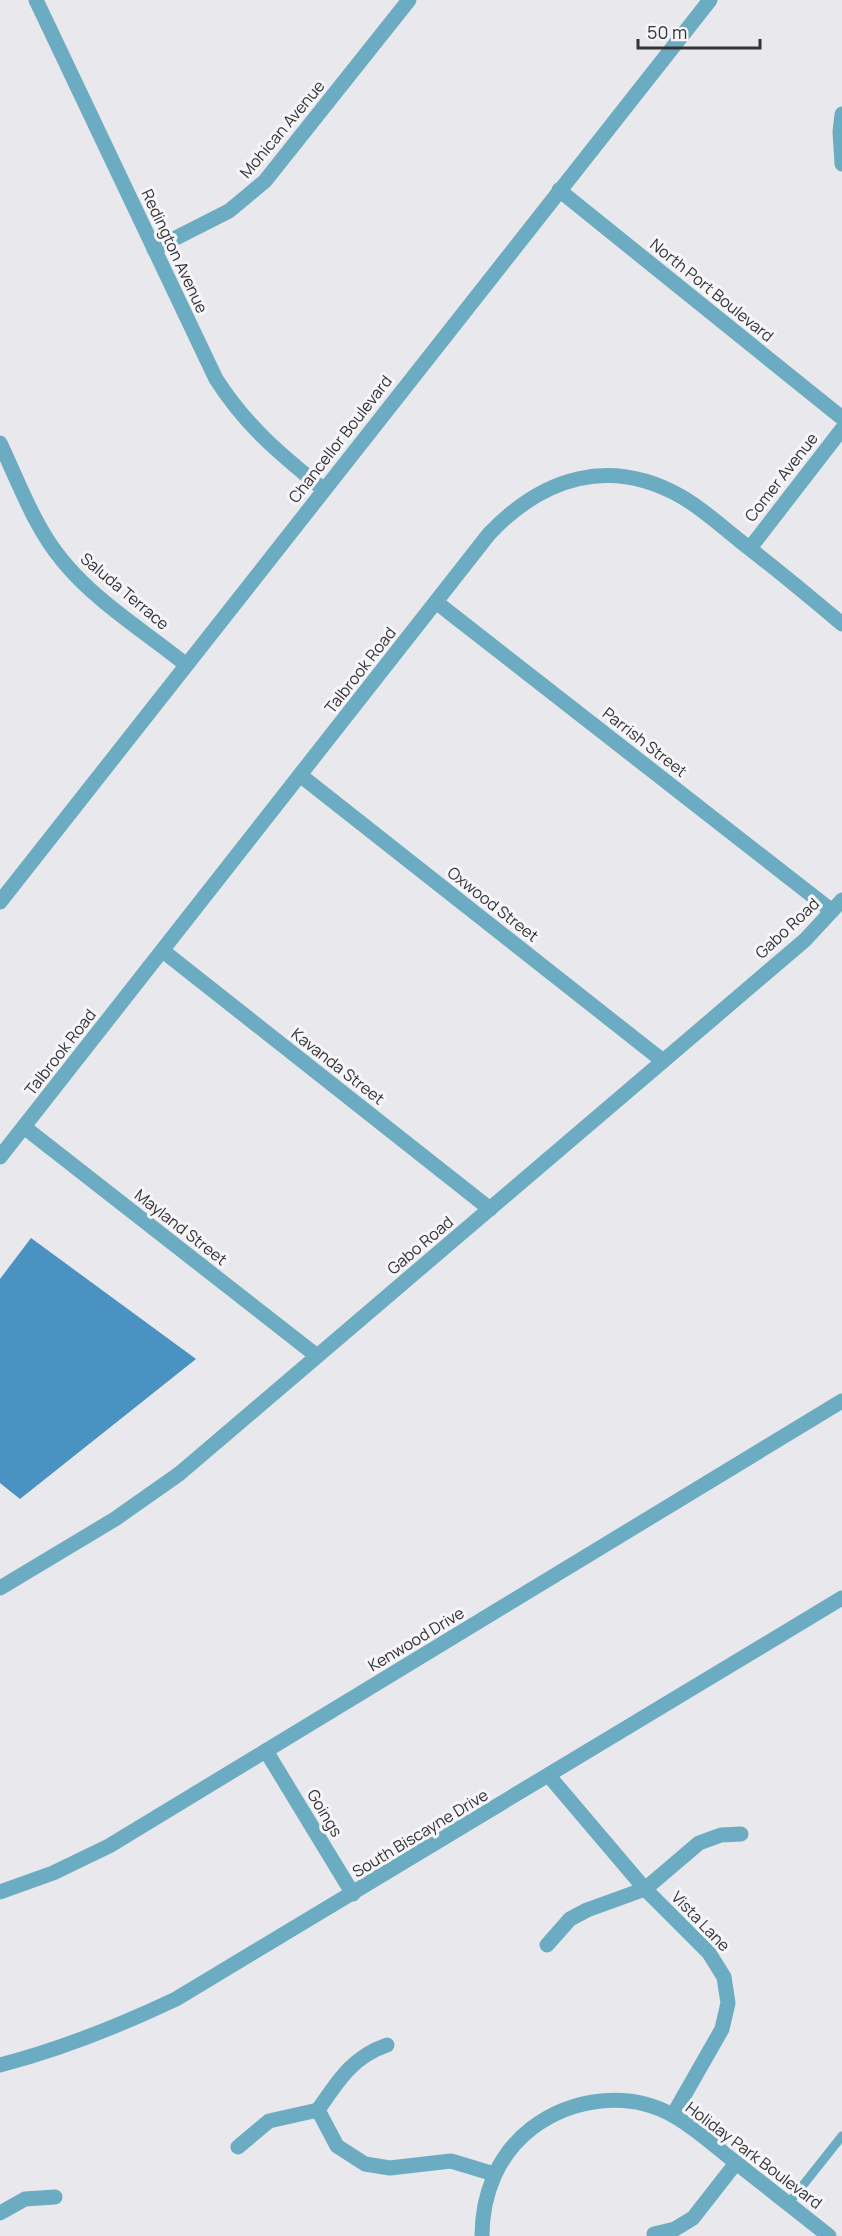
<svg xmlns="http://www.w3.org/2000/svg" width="842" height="2236" viewBox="0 0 842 2236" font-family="Manrope,sans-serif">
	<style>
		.water { fill: #4a92c2 }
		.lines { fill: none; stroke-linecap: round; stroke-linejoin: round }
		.service { stroke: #6cacc3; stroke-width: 9 }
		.minor { stroke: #6cacc3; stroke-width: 15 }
		.tertiary { stroke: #6cacc3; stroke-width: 15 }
		.labels { text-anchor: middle; stroke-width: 6; stroke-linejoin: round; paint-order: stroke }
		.street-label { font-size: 16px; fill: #343435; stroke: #f6f6fa }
	</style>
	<rect width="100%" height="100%" fill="#e9e8ed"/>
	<!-- water -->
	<path class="water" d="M31,1238L196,1359L20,1499L0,1483V1279Z"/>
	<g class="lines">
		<!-- service -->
		<path class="service" d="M788,2204L842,2136"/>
		<!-- minor -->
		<g class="minor">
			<path d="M36,0L216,379C246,426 280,454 323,489"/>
			<path d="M842,114L840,132L842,164"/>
			<path d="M154,249L229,211L265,181L409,0"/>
			<path d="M0,443C19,483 34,526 62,560C95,601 144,631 185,664"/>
			<path d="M750,548L842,429"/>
			<path d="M436,602L832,911"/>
			<path d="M300,775L663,1061"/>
			<path d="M163,951L490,1209"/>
			<path d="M24,1127L317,1356"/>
			<path d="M0,1157L489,534C543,477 610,456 682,497C703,509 721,526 740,541C775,568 809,596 842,624"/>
			<path d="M0,1588L115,1519L179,1474L805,940L842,900"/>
			<path d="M266,1751L353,1894"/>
			<path d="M549,1776L645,1889L709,1953L724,1977L728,2003L722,2029L673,2115"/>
			<path d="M0,1892L53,1873L109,1846L842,1401"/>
			<path d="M547,1945L570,1919L587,1910L645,1889L699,1843L721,1835L741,1834"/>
			<path d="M318,2110L337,2146L365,2164L390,2168L451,2161L494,2174"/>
			<path d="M318,2110C338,2081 352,2057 387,2045"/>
			<path d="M238,2147L269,2121L318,2110"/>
			<path d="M0,2213L25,2199L55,2197"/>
			<path d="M654,2234L675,2229L693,2218L736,2163"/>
			<path d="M482,2236C482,2194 498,2154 532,2128C572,2098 629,2090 674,2116C697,2129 718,2149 739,2165C769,2189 799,2212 829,2236"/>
		</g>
		<!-- tertiary -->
		<g class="tertiary">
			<path d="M559,190L842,418"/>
			<path d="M0,902L710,0"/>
			<path d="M0,2065C62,2049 119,2026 176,1999L842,1598"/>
		</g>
	</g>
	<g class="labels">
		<!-- street labels -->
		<g class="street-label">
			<text transform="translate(282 129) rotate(-50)" y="6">Mohican Avenue</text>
			<text transform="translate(175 251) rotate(65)" y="6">Redington Avenue</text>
			<text transform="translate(712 290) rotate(39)" y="6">North Port Boulevard</text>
			<text transform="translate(340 439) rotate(-52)" y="6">Chancellor Boulevard</text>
			<text transform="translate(781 477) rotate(-52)" y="6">Comer Avenue</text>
			<text transform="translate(125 591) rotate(40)" y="6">Saluda Terrace</text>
			<text transform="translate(360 670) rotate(-52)" y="6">Talbrook Road</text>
			<text transform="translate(645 742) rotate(38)" y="6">Parrish Street</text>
			<text transform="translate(493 904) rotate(38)" y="6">Oxwood Street</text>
			<text transform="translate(787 928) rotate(-43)" y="6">Gabo Road</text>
			<text transform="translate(60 1052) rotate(-52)" y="6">Talbrook Road</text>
			<text transform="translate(338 1066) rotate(38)" y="6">Kavanda Street</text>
			<text transform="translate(181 1227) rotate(38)" y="6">Mayland Street</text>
			<text transform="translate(420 1245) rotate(-40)" y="6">Gabo Road</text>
			<text transform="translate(416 1639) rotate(-31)" y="6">Kenwood Drive</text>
			<text transform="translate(325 1813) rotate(59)" y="6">Goings</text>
			<text transform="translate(420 1833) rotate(-31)" y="6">South Biscayne Drive</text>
			<text transform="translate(701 1921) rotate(46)" y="6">Vista Lane</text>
			<text transform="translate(754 2155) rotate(37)" y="6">Holiday Park Boulevard</text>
		</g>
	</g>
	<!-- scale -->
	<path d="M638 39v9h122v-9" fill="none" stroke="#343435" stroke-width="3"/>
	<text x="647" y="39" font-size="18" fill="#343435" stroke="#f6f6fa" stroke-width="4.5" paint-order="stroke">50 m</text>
</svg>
